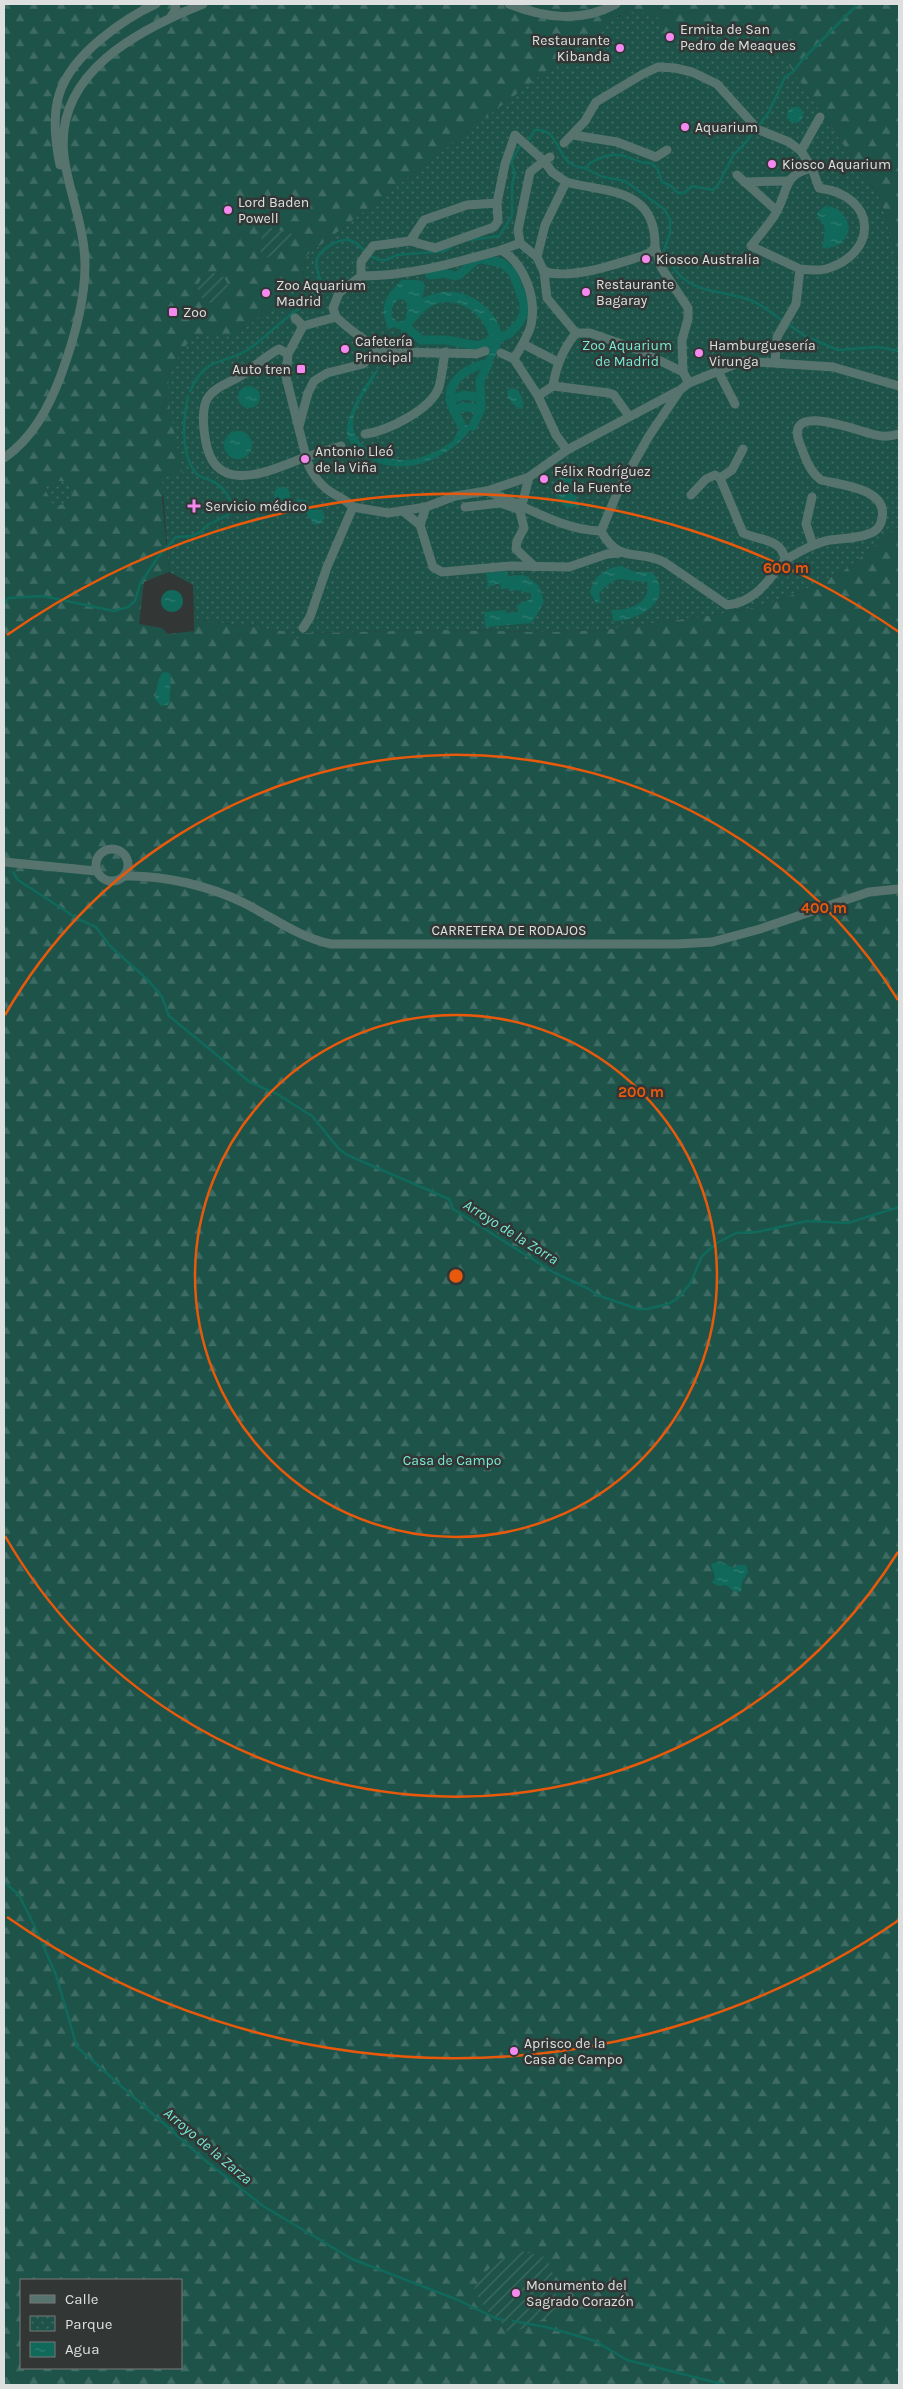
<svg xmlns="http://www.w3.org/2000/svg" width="903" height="2389" viewBox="0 0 903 2389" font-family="Karla,sans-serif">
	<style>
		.forest { fill: url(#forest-firs); fill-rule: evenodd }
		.park { fill: url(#park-dots) }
		.garden { fill: url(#garden-furrows) }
		.water { fill: url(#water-ripples); fill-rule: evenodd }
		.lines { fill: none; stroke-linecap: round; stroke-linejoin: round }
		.stream { stroke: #10695b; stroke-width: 2.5 }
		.canal { stroke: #10695b; stroke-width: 9 }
		.street { stroke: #56746d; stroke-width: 9 }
		.ring { fill: none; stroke: #e8590c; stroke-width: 2.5 }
		.poi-dot { fill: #f489ef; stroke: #323635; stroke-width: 2 }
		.labels { text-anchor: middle; stroke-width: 5; stroke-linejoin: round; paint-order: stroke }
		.poi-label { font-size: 14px; fill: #dde0df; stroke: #323635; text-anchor: start }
		.park-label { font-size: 14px; fill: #78ecd5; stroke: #323635 }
		.street-label { font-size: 14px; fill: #dde0df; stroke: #323635 }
		.water-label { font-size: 15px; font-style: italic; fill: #76ead3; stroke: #323635 }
		.centre { fill: #e8590c; stroke: #323635; stroke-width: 2.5 }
		.ring-label { font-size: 15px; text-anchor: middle; font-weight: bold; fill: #e8590c; stroke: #323635; stroke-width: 5; stroke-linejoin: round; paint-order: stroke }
	</style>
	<defs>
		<pattern id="forest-firs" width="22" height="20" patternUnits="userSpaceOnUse" patternTransform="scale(1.25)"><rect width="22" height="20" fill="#1e5349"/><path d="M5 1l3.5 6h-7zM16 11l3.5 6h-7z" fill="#3e6b63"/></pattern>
		<pattern id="park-dots" width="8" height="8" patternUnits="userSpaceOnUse" patternTransform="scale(1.25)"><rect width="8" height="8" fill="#1e5349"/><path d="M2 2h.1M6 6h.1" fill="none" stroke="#3e6b63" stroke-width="1.8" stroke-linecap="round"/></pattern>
		<pattern id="garden-furrows" width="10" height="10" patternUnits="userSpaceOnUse" patternTransform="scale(1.25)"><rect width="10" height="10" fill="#1e5349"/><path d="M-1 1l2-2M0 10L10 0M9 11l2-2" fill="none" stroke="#3e6b63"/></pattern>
		<pattern id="water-ripples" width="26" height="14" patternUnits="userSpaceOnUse" patternTransform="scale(1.25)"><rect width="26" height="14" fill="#10695b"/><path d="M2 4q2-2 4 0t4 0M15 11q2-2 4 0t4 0" fill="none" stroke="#327e72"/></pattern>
	</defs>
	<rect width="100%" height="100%" fill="#323635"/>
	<!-- forest -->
	<path class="forest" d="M4,4H899V270L881,200L775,45L735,22L670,47L620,15L305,257L303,282L236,335H195L177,358L168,389L183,475L173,477L162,497L169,572L144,582L139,624L162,628L168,634L194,631V619L292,632L297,639L305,633L442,630L546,632L600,630L721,614L762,606L800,592L843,571L899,527V2385H4ZM21,2280H181V2368H21Z"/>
	<!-- park -->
	<g class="park">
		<path d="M628,12L656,14L670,47L735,22L759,32L775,45L881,200L899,270V527L843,571L800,592L762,606L721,614L600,630L546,632L442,630L305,633L297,639L291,632L194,619L193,585L169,572L162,477L183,475C179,450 169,414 168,390C167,370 182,349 195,335H236L303,282L305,257L611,21Z"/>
		<path d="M58,481H66L73,487C72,500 66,505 54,506L44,488Z"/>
	</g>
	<!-- garden -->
	<g class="garden">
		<path d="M270,228L291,233L293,238L290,244L267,258L261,254C260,247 261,235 265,229Z"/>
		<circle cx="213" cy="288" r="15"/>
		<path d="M521,2251L545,2257C556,2273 555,2288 557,2307L546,2318L508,2335L506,2328L508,2322L505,2321L503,2324C490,2317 480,2301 474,2289C485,2267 500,2260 521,2251Z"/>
	</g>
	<!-- water -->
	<g class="water">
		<circle cx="795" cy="115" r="8"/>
		<path d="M825,206C844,206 857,228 842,242C837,247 830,247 823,249L822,245L824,243C823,231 829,227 818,218L817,213Z"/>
		<path d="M402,280H418L423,282L425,286L422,298C435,293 446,290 460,293C484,298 513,328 497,353C494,358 493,362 488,365L484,364C487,356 490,349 490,341C487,317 461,296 436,304C422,309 414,326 402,335L401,330L395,327L388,329C379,305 385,296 402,280ZM402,299L406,302L408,308L405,320L398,322L392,317V308L397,300Z"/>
		<path d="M377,369L378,371C370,387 354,405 353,423C352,451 392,464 415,459C428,456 442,449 453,441L461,424L473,426C452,458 402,480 367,457C360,452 352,446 348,438C341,421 366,382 377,369Z"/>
		<circle cx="249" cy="397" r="11"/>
		<path d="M511,388L516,389C521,393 525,402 522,409L517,408L508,398L507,391Z"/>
		<circle cx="238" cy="445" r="14"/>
		<path d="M573,471V484H576V490L574,491L579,506C575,507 571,508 567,507C556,503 551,488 559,479C563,475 569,475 573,471Z"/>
		<circle cx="282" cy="495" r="8"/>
		<path d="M298,499L306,500L311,510H322L325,518L321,523L315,525L305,512L294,509L293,504Z"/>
		<path d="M621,566L635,572H650L654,574C674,603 637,621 613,621L612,610C630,611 652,602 647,582C619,581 620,572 599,593L601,603H596L590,592C594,576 605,568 621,566Z"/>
		<path d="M507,571L508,576L524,575L539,586L544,602L532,623L485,627L484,612L506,610V613L518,612L517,605L531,599V593L521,592V590L510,591L509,588L501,589L500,583L488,587L486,573Z"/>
		<circle cx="172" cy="601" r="11"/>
		<path d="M163,672L170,673C172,683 169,690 170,701L168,705L161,706L155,699C156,692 158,676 163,672Z"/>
		<path d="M720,1561L733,1568L738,1565H746L748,1572L742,1582L741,1592L733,1591L726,1585L719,1586L712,1583L715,1577L711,1564Z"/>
	</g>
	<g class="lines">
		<!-- stream -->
		<g class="stream">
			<path d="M528,141L535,130C564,128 553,167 585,168C591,160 608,154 619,155C630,156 638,164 651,163L657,168L662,182L671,186L678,193H684L692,186L713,190L718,185L734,154L742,147L769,112L785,77L793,72L803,59L858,4"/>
			<path d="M585,168L603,177L625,181L664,209L670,219V233L664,250C683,296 710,287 750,300C761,304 773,314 783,321"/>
			<path d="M470,240L499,236L512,216V185L515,173L511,162L521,144"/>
			<path d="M370,256L380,260H386L397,255L445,251L453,246"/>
			<path d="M788,324L805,336L838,350L878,347L899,351"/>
			<path d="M190,391C205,358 218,365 244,352C260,343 274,327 289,316C296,310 304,306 310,300C332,281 312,275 317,259C321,249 337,239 348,240C355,240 359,246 364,250"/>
			<path d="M4,605L8,598L43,596L114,611L128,607L135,601L140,584L158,557L176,537L192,536L199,533L208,525L233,512C233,500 223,486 212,481C208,479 202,478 198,475C180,458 183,418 188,397"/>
			<path d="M13,872L18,880L78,919L96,927L110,946L149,981L162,997L169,1016L250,1082L277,1094L312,1116L339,1149L347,1155L449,1199L453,1209L553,1272L589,1289L597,1295L638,1309H647L668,1304L677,1299L690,1284L702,1256L717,1243L736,1233L757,1232L807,1221L848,1223L899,1207"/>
			<path d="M4,1882L19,1895L35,1927L56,1975L77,2047L206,2161L263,2206L352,2259L458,2300L495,2318L503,2320"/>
			<path d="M513,2321L546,2327L582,2337L595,2341L627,2360L726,2385"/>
		</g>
		<!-- canal -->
		<g class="canal">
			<path d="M409,329L421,340H446L478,346L509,334L520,322L524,313V303L515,278L512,272L502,263L481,259L476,260L459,275L455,276L445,273L430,275"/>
			<path d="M450,400L464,395L481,398"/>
			<path d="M454,410L462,407L481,408"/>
			<path d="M461,424C458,418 454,412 452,406C444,383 465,369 484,364"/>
			<path d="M473,426L481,408L480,380L488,365"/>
		</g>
		<!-- street -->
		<g class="street">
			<path d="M509,4C545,18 581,23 616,4"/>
			<path d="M171,17L176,9L175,4"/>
			<path d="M759,130L789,142L801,151"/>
			<path d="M573,135L617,142L656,157L667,150"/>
			<path d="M564,143L585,121L596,102L643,74L658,67L675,68L692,72L717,84L753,124"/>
			<path d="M60,165C48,108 56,76 101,39C118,25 136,13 156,4"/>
			<path d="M812,168L801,151L820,117"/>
			<path d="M737,175L777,211"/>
			<path d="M566,182C607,193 656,187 655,247"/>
			<path d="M744,182L788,181"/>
			<path d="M497,203L498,221L494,227L435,248L410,241L424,220L467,205L497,203L505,164L515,135L544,161L550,157"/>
			<path d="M520,243L537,257"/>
			<path d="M501,250L520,243L518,230L530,172L544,161L552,172L566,182L545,225L537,257L544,272L547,298L576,333H590L636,349L683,372L689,383"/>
			<path d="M544,272C574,279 613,265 642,256L651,252L655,247L661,267L688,308V319L682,340L683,372"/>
			<path d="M361,276C410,276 454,263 501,250C524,263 537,298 531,325C528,337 520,348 514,359"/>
			<path d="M336,317C349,329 363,341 380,348C398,355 453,352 476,354L485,351"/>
			<path d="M303,326L336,317L333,308L339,293L361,276V262L373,246L410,241"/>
			<path d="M523,344L558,362"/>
			<path d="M501,353L514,359L538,396L556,435L567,450"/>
			<path d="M288,354L286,377L306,457C269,471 213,499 205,437C203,426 202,409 207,399C215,386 230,383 242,375C254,367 266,356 279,349L288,354L303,326L295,318"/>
			<path d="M775,362L777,337L796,304L800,269C808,270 818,271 826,269C878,254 879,196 819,188L812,168C783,175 789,188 777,211C771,223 759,235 751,246L800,269"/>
			<path d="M718,371L735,404"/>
			<path d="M553,386C556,365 563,349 576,333"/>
			<path d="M899,386L833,367L743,361L689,383L680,390L649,436L619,489L601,531C619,564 636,549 664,562L727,605C755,603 768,580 785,560C799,552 814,543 830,540C843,538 856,539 868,534C876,532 881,526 882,518C888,488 840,485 821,480C809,471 805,457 800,444C782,399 862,433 876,435C883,437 892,436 899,434"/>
			<path d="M538,396L553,386L609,393L614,395L629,416"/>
			<path d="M299,426L308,393L314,381L327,373L363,364L380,348"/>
			<path d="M365,434C387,431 431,410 439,387C442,376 443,363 445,352"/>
			<path d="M4,458C33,438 49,407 61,375C75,337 89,290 84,249C81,218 68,188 64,156C54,73 138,30 203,4"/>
			<path d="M720,478L732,470L743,449"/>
			<path d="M487,491C524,505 561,530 601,531"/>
			<path d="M691,495L706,479L715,475L720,478L743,533C760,541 782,538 785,560"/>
			<path d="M812,497L806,524L813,545"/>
			<path d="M518,503L524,528L517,541L516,549L535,567"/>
			<path d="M522,505L529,477"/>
			<path d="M353,507L388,513L426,507"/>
			<path d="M465,507L500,503L518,509"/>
			<path d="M404,512L420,525"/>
			<path d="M619,553L607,554L569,567L511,566L442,572L433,567L420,525L426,507L455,496L487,491L529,477L567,450L678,391"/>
			<path d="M303,628L310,617L327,567L353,507C345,499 342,499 334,494C321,487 309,471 306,457L341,446"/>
			<circle cx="112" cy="865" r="16"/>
			<path d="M4,862L96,871"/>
			<path d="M125,876C164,875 210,886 244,903C274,918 298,937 331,944H677L712,942L760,929L869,892L899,889"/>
		</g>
	</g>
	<!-- distance rings -->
	<g class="ring">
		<circle cx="456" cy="1276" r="261"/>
		<path d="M898 1552A521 521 0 0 1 5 1536M5 1015A521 521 0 0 1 898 1000"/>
		<path d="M899 1920A782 782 0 0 1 7 1917M7 635A782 782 0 0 1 899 632"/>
	</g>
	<!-- markers -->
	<g class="poi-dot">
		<circle cx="670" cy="37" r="5"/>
		<circle cx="620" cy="48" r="5"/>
		<circle cx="685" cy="127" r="5"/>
		<circle cx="772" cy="164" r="5"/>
		<circle cx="228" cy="210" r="5"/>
		<circle cx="646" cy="259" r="5"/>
		<circle cx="586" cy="292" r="5"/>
		<circle cx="266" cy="293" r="5"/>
		<rect x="168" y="307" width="10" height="10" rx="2.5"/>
		<circle cx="345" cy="349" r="5"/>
		<circle cx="699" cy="353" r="5"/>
		<rect x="296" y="364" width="10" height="10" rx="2.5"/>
		<circle cx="305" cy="459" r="5"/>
		<circle cx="544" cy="479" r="5"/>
		<path d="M191.5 498.5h5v5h5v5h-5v5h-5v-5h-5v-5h5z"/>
		<circle cx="514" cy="2051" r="5"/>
		<circle cx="516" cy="2293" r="5"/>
	</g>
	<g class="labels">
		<!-- poi labels -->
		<g class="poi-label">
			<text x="680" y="34">Ermita de San<tspan x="680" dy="16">Pedro de Meaques</tspan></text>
			<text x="610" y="45" text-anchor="end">Restaurante<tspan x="610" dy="16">Kibanda</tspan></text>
			<text x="695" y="132">Aquarium</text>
			<text x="782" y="169">Kiosco Aquarium</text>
			<text x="238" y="207">Lord Baden<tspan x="238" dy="16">Powell</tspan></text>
			<text x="656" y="264">Kiosco Australia</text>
			<text x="596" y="289">Restaurante<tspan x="596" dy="16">Bagaray</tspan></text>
			<text x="276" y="290">Zoo Aquarium<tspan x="276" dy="16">Madrid</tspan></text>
			<text x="183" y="317">Zoo</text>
			<text x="355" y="346">Cafetería<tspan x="355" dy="16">Principal</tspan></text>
			<text x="709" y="350">Hamburguesería<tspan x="709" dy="16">Virunga</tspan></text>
			<text x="291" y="374" text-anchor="end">Auto tren</text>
			<text x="315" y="456">Antonio Lleó<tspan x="315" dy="16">de la Viña</tspan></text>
			<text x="554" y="476">Félix Rodríguez<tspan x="554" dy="16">de la Fuente</tspan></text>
			<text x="205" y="511">Servicio médico</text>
			<text x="524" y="2048">Aprisco de la<tspan x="524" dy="16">Casa de Campo</tspan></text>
			<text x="526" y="2290">Monumento del<tspan x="526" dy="16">Sagrado Corazón</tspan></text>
		</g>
		<!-- park labels -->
		<g class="park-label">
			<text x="627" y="350">Zoo Aquarium<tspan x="627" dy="16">de Madrid</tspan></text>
			<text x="452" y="1465">Casa de Campo</text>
		</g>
		<!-- street labels -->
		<g class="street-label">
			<text x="509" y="935">CARRETERA DE RODAJOS</text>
		</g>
		<!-- water labels -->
		<g class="water-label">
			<text transform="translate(511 1232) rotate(32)" y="5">Arroyo de la Zorra</text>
			<text transform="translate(208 2146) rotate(40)" y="5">Arroyo de la Zarza</text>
		</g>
	</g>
	<circle cx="456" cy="1276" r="8" class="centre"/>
	<g class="ring-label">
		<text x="786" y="573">600 m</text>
		<text x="824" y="913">400 m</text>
		<text x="641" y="1097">200 m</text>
	</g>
	<!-- border -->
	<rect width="903" height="2389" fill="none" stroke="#dde0df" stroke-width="10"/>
	<!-- legend -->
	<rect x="20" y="2279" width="162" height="90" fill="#323635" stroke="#767a79"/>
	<rect x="30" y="2295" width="25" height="8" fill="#56746d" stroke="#767a79"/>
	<text x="65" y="2304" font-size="15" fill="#dde0df">Calle</text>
	<rect x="30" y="2316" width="25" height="15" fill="url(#park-dots)" stroke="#767a79"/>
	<text x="65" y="2329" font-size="15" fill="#dde0df">Parque</text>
	<rect x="30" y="2342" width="25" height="15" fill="url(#water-ripples)" stroke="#767a79"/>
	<text x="65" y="2354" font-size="15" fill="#dde0df">Agua</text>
</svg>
